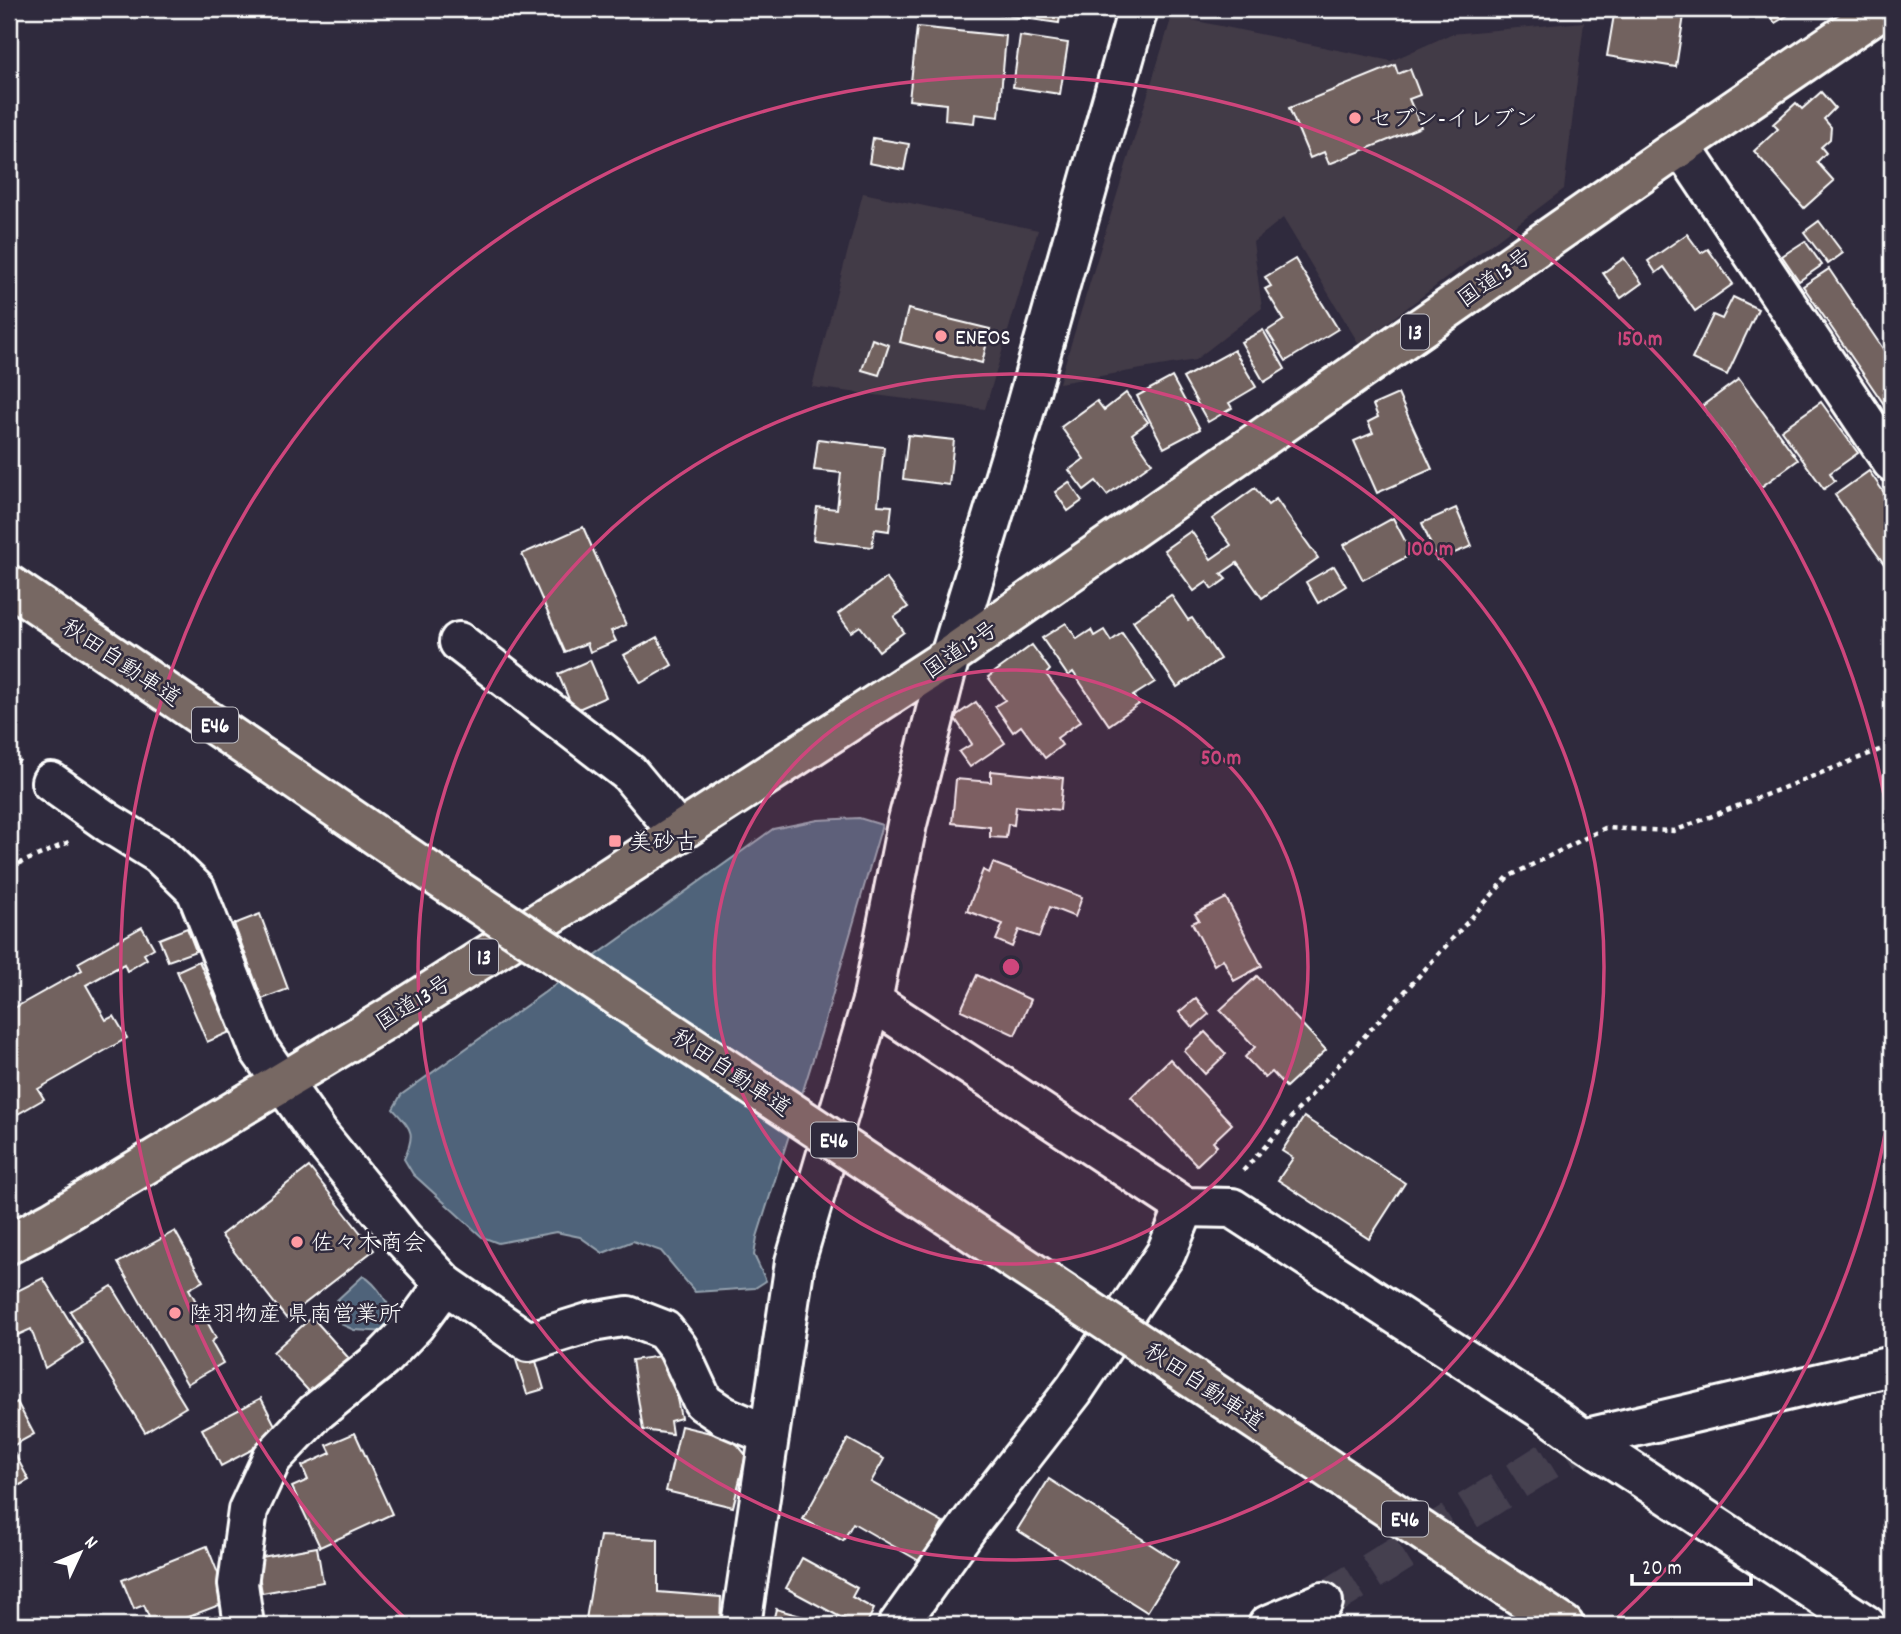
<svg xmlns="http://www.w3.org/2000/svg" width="1901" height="1634" viewBox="0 0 1901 1634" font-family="Dekko,'Klee One',sans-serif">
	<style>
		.built { fill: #433b47 }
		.water { fill: #4f647a; stroke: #95a2af; stroke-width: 2 }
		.building { fill: #72625f; stroke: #fff; stroke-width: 2 }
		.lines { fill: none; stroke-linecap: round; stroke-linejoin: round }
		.minor-tunnel { stroke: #443f50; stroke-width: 38; stroke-dasharray: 38 19; stroke-linecap: butt }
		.minor-casing { stroke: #fff; stroke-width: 44 }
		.highway-casing { stroke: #fff; stroke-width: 44 }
		.path { stroke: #fff; stroke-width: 4.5; stroke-dasharray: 5 5; stroke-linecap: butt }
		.minor { stroke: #2f2a3d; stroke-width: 38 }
		.highway { stroke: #776864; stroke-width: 38 }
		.highway-bridge-casing { stroke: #fff; stroke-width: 44; stroke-linecap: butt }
		.highway-bridge { stroke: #776864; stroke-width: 38 }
		.ring { fill: none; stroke: #ce467c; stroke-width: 3.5 }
		.poi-dot { fill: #ff9aa2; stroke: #2f2a3d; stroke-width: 2.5 }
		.labels { text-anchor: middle; stroke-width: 5; stroke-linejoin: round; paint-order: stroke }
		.shield { fill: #2f2a3d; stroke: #c1bfc5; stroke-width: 2 }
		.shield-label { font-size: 21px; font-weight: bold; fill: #fff }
		.poi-label { font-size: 23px; fill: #fff; stroke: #2f2a3d; text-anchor: start }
		.street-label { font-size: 23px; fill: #fff; stroke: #2f2a3d }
		.centre { fill: #ce467c; stroke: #2f2a3d; stroke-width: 3.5 }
		.ring-label { font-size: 21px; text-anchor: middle; font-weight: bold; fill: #ce467c; stroke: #2f2a3d; stroke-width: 5; stroke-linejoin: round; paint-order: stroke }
	</style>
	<rect width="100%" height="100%" fill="#2f2a3d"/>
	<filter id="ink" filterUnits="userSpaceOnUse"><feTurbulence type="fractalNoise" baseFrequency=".0143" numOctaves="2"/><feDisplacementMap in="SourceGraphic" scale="14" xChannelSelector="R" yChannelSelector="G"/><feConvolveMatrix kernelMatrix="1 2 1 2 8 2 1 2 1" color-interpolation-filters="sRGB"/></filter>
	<g filter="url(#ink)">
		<!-- built -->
		<g class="built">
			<path d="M1172,16L1391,61L1451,34L1584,22L1564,189L1359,344L1283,218L1253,242L1262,308L1195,360L1059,383Z"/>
			<path d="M863,193L1038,230L985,409L812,387Z"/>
		</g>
		<!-- water -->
		<g class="water">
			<path d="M859,818L882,825L824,1024L757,1237L754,1255L766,1281L755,1288L695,1292L661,1251L633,1241L603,1253L580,1237L556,1232L498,1243L482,1237L413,1174L404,1159C416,1132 412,1130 393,1109L401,1095L773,829L818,820Z"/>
			<path d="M363,1276C377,1283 392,1309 397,1324L389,1332L354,1330L343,1325L335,1311L337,1300Z"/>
		</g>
		<!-- building -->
		<g class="building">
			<path d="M989,9H1061L1059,23L989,13Z"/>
			<path d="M1615,9H1685L1676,67L1607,56Z"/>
			<path d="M1765,9H1798L1775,23Z"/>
			<path d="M917,27L1006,36L999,117L975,114L974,123L945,120L946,104L909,100Z"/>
			<path d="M1020,36L1068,43L1060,94L1013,87Z"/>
			<path d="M1395,65L1398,74L1410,69L1420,95L1409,99L1421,127L1329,164L1324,152L1310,158L1289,108Z"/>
			<path d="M1821,92L1835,108L1824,119L1831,127L1830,139L1821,147L1826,153L1817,162L1834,181L1804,208L1754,151L1778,129L1773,124L1796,103L1802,109Z"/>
			<path d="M873,138L909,144L904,170L869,163Z"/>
			<path d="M1819,221L1843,253L1828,264L1804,232Z"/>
			<path d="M1687,234L1701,253L1708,249L1733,284L1695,311L1664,267L1656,273L1648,261Z"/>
			<path d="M1805,241L1822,265L1799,281L1782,256Z"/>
			<path d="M1624,258L1642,283L1621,298L1603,273Z"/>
			<path d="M1295,259L1338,329L1286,361L1267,331L1284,320L1265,289L1271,286L1265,277Z"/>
			<path d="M1829,269L1892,362V416L1803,286Z"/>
			<path d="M1733,297L1758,309L1727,375L1692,359L1713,315L1722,319Z"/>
			<path d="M908,309L990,329L982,363L900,342Z"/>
			<path d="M1263,330L1285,369L1264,382L1241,342Z"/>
			<path d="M872,339L889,345L879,375L862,370Z"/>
			<path d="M1234,350L1256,387L1229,403L1232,408L1208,422L1183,378Z"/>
			<path d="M1172,377L1200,429L1164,448L1137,396Z"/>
			<path d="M1739,379L1798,460L1761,487L1702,406Z"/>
			<path d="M1126,393L1148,422L1132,434L1152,463L1107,495L1096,481L1084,490L1069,470L1084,459L1061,427L1097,401L1104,410Z"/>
			<path d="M1398,394L1432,469L1377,493L1354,441L1373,433L1368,422L1378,417L1373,405Z"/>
			<path d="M1821,402L1858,453L1830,473L1835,481L1824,489L1781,430Z"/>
			<path d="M908,435L954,440L949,485L903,479Z"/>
			<path d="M818,439L884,447L878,505L892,506L889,531L875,529L872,547L813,540L817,507L837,509L841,473L814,470Z"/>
			<path d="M1869,471L1892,504V575L1835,495Z"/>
			<path d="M1069,482L1082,501L1068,511L1055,492Z"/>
			<path d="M1255,488L1268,505L1276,499L1318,558L1262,598L1237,563L1221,574L1226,579L1212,589L1207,582L1194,591L1164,550L1191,531L1211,559L1231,545L1212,519Z"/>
			<path d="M1456,508L1472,546L1437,560L1422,523Z"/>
			<path d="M1393,518L1412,554L1363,580L1344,545Z"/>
			<path d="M583,527L626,625L611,631L616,641L590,652L587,643L565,652L522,554Z"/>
			<path d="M1334,566L1346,586L1318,603L1306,582Z"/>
			<path d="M886,578L908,607L894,617L904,632L879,651L860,626L851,632L838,614Z"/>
			<path d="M1171,595L1188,620L1192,618L1220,659L1177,687L1133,621Z"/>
			<path d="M1066,623L1077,639L1091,630L1094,636L1104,630L1111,641L1122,633L1155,682L1133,696L1139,704L1109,725L1073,672L1068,676L1042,638Z"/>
			<path d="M657,637L672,665L641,683L624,655Z"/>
			<path d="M1032,645L1050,670L1046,674L1081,721L1057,738L1062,745L1045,758L1021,726L1013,732L995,706L1005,700L988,677Z"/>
			<path d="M590,660L606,697L574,711L558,674Z"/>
			<path d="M976,702L1005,743L970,767L959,752L972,744L954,717Z"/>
			<path d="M991,771L1063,778L1060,810L1016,806L1014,825L1008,824L1006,838L990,837V827L952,823L956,779L991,782Z"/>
			<path d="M993,863L1082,897L1075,917L1050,907L1039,937L1019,930L1012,947L996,940L1003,924L967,911L983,870L989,873Z"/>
			<path d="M1226,898L1262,966L1234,981L1223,959L1214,965L1192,923L1199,920L1195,914Z"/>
			<path d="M260,914L288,989L262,999L234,924Z"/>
			<path d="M142,927L154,948L144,954L147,959L127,971L124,964L86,985L106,1020L114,1016L127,1038L38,1089L44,1099L9,1119V1011L82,970L78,963Z"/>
			<path d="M187,928L196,951L168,961L159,939Z"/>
			<path d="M199,961L230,1032L207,1042L177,971Z"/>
			<path d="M977,975L1031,1000L1015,1035L961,1010Z"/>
			<path d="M1257,976L1326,1050L1286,1087L1272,1072L1265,1078L1245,1057L1255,1047L1220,1010Z"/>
			<path d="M1196,998L1209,1014L1193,1028L1179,1012Z"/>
			<path d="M1205,1032L1226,1054L1205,1074L1184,1051Z"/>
			<path d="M1170,1059L1232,1124L1213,1142L1217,1146L1197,1165L1131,1097Z"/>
			<path d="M1304,1117L1405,1183L1369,1239L1278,1180L1293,1158L1282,1151Z"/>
			<path d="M309,1167L374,1250L286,1318L221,1235Z"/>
			<path d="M175,1231L203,1281L189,1289L216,1338L211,1342L223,1363L187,1384L118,1263Z"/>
			<path d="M43,1278L83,1343L45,1368L31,1329L9,1339V1295Z"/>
			<path d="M112,1286L186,1407L145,1432L70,1311Z"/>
			<path d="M312,1317L353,1363L315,1398L273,1352Z"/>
			<path d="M534,1354L544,1389L527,1394L516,1360Z"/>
			<path d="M668,1355L681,1418L670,1421L672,1434L643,1430L632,1360Z"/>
			<path d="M261,1398L280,1435L221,1466L202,1429Z"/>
			<path d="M17,1402L34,1434L11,1447L29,1480L9,1491V1407Z"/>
			<path d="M681,1426L732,1438L746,1455L733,1507L666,1491Z"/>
			<path d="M355,1433L392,1514L320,1547L292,1487L308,1480L302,1466L331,1453L327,1445Z"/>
			<path d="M848,1439L884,1459L871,1482L943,1523L921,1562L853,1523L843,1541L803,1519Z"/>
			<path d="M1049,1479L1178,1562L1147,1612L1017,1530Z"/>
			<path d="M600,1536L658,1539V1592L721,1597L720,1625H585Z"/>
			<path d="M207,1546L225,1591L218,1593L222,1604L167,1625H152L144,1605L134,1609L122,1580Z"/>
			<path d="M317,1547L323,1582L262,1593L256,1558Z"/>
			<path d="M802,1558L857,1588L852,1597L874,1609L866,1625H855L786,1588Z"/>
			<path d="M776,1609L829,1624V1625H772Z"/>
		</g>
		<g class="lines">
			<!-- minor-tunnel -->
			<path class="minor-tunnel" d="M1323,1602L1583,1439"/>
			<defs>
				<g id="minor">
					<path d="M1681,146L1892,462"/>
					<path d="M459,642L629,773L679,833"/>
					<path d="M51,782L109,823L159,854L196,890L259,1049L320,1136L404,1240L445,1284L528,1342L592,1322L628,1316L664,1330L678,1348L703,1402L724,1416L769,1435"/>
					<path d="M872,1001L1185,1207L1232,1208L1543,1410L1583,1439L1866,1625"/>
					<path d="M1583,1439L1892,1366"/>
					<path d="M244,1625L238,1584L248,1510L272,1458L315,1413L382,1359L415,1325L445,1284"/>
					<path d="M741,1625L795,1262L872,1001L907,824L950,656L1021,423L1138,9"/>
					<path d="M898,1625L973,1520L1074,1390L1166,1253L1185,1207"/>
					<path d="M1268,1625L1323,1602"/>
				</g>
				<g id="highway">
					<path d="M9,585L421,866"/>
					<path d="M9,1244L52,1221L395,1014L607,879L950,656L1681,146L1882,9"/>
					<path d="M1246,1414L1564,1625"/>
				</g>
			</defs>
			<!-- minor casing -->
			<use href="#minor" class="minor-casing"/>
			<!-- highway casing -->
			<use href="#highway" class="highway-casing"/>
			<!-- path -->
			<g class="path">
				<path d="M9,755L20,762"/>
				<path d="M9,868L69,842"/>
				<path d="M1243,1171L1508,877L1605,828L1674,831L1892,745"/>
			</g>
			<!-- minor -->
			<use href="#minor" class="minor"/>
			<!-- highway -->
			<use href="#highway" class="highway"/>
			<defs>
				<path id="highway-bridge" d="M421,866L1246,1414"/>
			</defs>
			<!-- highway-bridge casing -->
			<use href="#highway-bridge" class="highway-bridge-casing"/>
			<!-- highway-bridge -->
			<use href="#highway-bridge" class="highway-bridge"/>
		</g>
	</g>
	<!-- distance rings -->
	<circle cx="1011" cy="967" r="297" fill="#ce467c" fill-opacity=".12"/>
	<g class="ring">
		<circle cx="1011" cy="967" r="297"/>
		<circle cx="1011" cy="967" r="593"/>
		<path d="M1891 1099A890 890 0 0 1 1612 1623M410 1623A890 890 0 1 1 1891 835"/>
	</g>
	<!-- markers -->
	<g class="poi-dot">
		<circle cx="1355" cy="118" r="7"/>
		<circle cx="941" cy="336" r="7"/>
		<rect x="608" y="834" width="14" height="14" rx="3.5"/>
		<circle cx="297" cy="1242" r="7"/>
		<circle cx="175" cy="1313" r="7"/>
	</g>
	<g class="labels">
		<!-- shield labels -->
		<g class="shield">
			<rect x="1401" y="314.5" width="28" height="35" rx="5"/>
			<rect x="192" y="707.5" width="46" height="35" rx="5"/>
			<rect x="470" y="939.5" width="28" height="35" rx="5"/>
			<rect x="811" y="1122.5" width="46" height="35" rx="5"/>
			<rect x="1382" y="1501.5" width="46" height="35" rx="5"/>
		</g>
		<g class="shield-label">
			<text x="1415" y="339">13</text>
			<text x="215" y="732">E46</text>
			<text x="484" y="964">13</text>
			<text x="834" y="1147">E46</text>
			<text x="1405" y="1526">E46</text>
		</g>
		<!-- poi labels -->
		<g class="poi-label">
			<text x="1369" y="126">セブン-イレブン</text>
			<text x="955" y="344">ENEOS</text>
			<text x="629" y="849">美砂古</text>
			<text x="311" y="1250">佐々木商会</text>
			<text x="189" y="1321">陸羽物産 県南営業所</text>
		</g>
		<!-- street labels -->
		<g class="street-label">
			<text transform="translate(1494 277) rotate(-35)" y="8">国道13号</text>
			<text transform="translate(960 649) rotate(-34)" y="8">国道13号</text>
			<text transform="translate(122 662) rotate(34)" y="8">秋田自動車道</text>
			<text transform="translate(413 1002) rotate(-32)" y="8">国道13号</text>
			<text transform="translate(732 1072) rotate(34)" y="8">秋田自動車道</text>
			<text transform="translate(1205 1386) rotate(34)" y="8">秋田自動車道</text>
		</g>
	</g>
	<circle cx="1011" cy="967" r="10" class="centre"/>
	<g class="ring-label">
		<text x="1640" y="345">150 m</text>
		<text x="1430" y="555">100 m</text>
		<text x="1221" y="764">50 m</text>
	</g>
	<!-- margin -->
	<rect width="1901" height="1634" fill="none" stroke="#2f2a3d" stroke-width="35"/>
	<rect x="18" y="18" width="1866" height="1599" fill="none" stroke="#fff" stroke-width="2.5" filter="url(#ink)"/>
	<!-- north arrow -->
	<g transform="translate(80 1553) rotate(46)" stroke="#2f2a3d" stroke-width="5" paint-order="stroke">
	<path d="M0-5L12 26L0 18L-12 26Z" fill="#ffffff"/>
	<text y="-10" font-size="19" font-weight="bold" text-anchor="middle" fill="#ffffff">N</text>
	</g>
	<!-- scale -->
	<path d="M1632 1574v10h119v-10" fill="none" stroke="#ffffff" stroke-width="3.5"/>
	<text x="1642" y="1574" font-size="21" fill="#ffffff" stroke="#2f2a3d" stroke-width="5" paint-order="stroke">20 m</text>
</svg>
